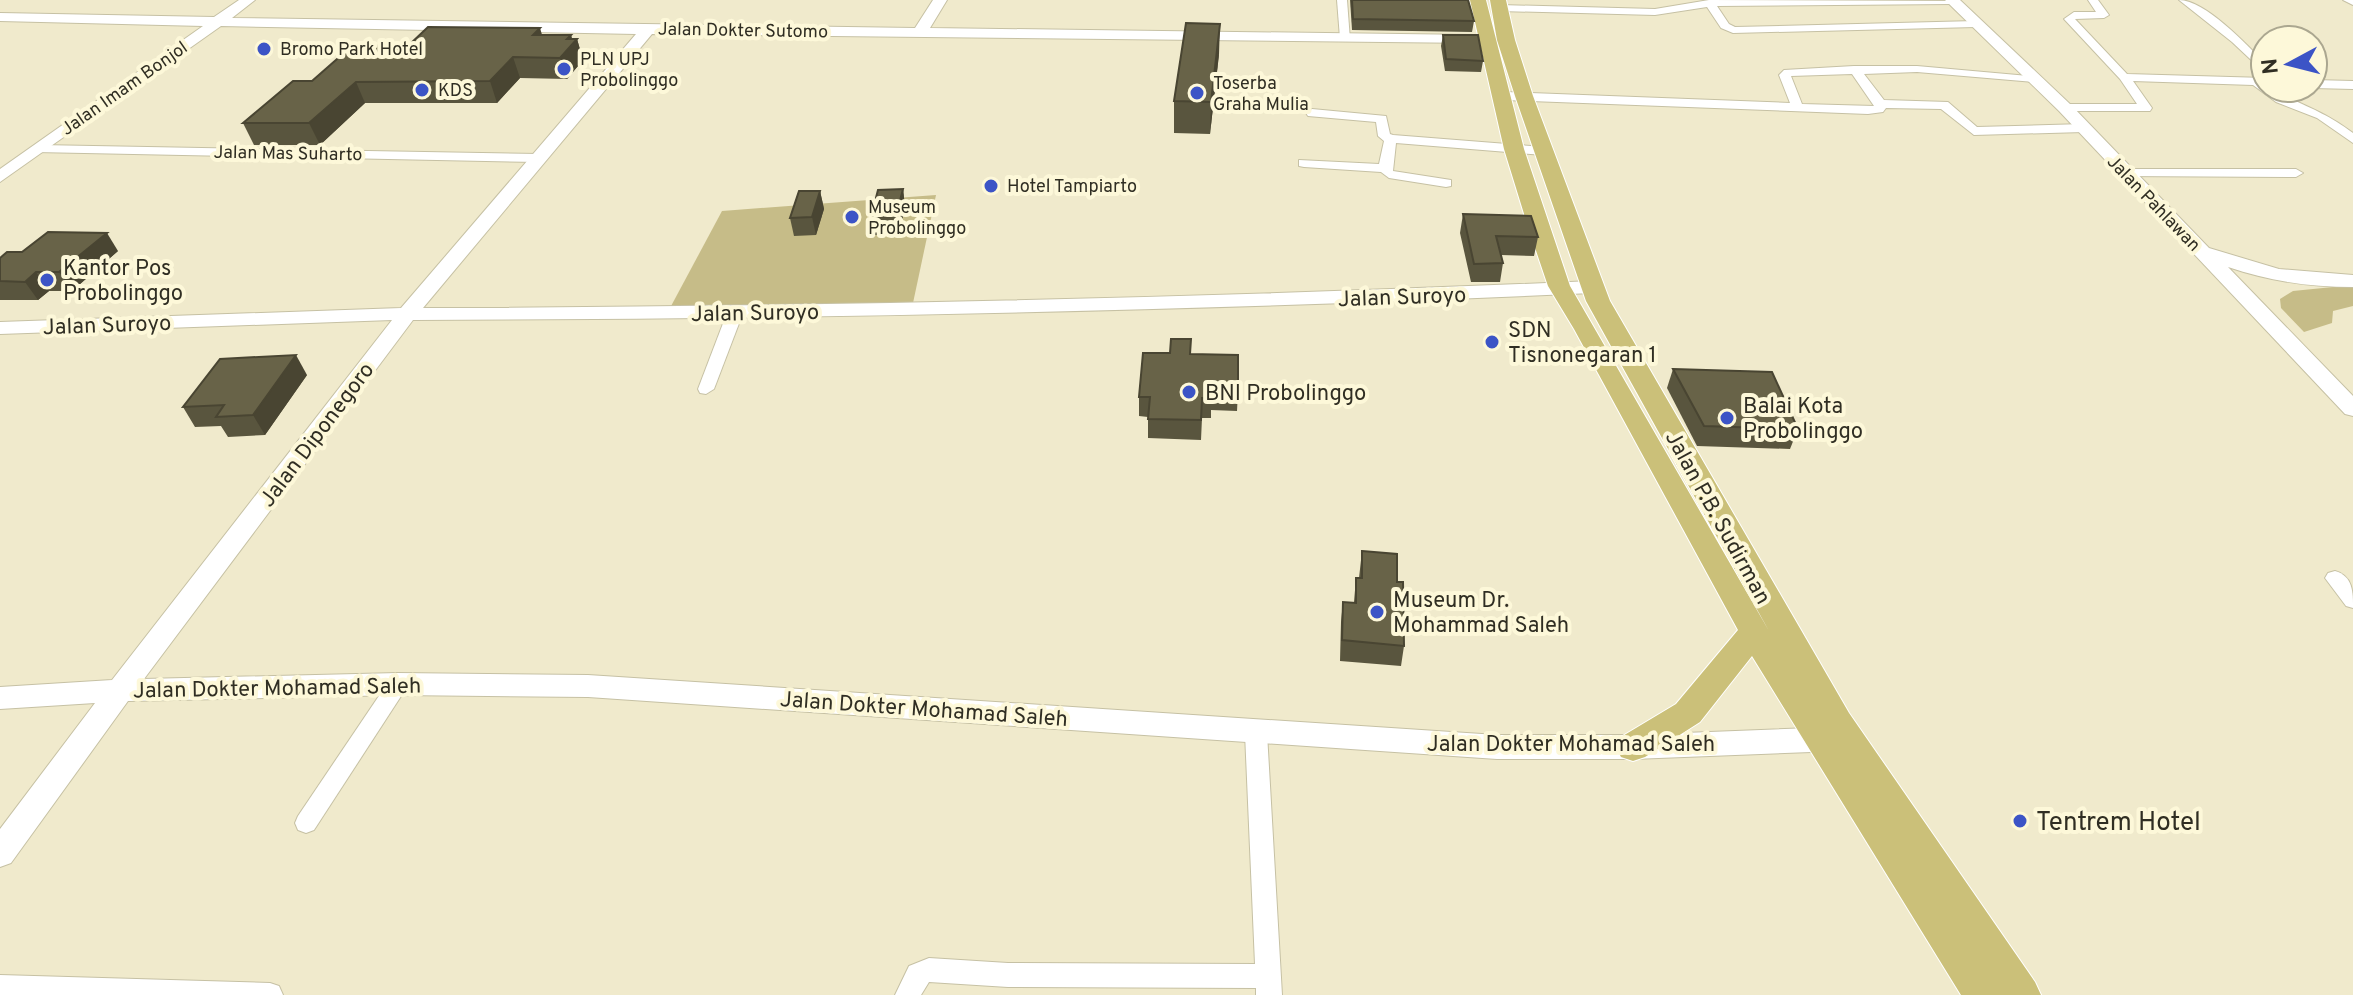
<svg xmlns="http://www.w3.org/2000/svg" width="2353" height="995" viewBox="0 0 2353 995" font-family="Overpass,sans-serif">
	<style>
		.green { fill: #c6bc88 }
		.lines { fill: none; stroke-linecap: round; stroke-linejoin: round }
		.street-casing { stroke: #c6c1a4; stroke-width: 2 }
		.secondary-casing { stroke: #c6c1a4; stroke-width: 2 }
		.primary-casing { stroke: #fff; stroke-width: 2 }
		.street { fill: #fff; fill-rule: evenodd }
		.secondary { fill: #fff; fill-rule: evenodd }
		.primary { fill: #cbc079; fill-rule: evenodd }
		.wall { fill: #59553e }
		.shaded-wall { fill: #494532 }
		.building { fill: #686348; stroke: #494532; stroke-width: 2 }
		.poi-dot { fill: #3c54c6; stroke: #fdf8d9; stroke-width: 3 }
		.labels { text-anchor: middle; stroke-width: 8; stroke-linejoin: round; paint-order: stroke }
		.far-street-label { font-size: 18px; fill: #302e23; stroke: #fdf8d9 }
		.far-poi-label { font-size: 18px; fill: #302e23; stroke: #fdf8d9; text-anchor: start }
		.poi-label { font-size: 22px; fill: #302e23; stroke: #fdf8d9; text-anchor: start }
		.street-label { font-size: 22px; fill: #302e23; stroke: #fdf8d9 }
		.near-poi-label { font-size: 26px; fill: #302e23; stroke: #fdf8d9; text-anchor: start }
	</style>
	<rect width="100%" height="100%" fill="#f0eacc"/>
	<!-- green -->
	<g class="green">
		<path d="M936,195L913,303L670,308L722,211Z"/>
		<path d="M2353,285V306L2333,311L2332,323L2304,332L2281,308L2280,299L2293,291Z"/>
	</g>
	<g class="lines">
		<defs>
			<g id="street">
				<path d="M1337,0H1347L1350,40L1340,38Z"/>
				<path d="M1709,0L1958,1L1953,4L1717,6L1729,24L1735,27L1976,21L1981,24L1976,27L1733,33L1721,28L1707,7L1655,15L1500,11L1495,8L1500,5L1655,9Z"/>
				<path d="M2088,0H2098L2109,15L2104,18L2075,19L2127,74L2265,78V88C2275,88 2280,94 2289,98C2315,110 2330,116 2353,133V143L2317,118L2276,102L2253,85L2133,81L2152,108L2150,111H2061V105L2065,104H2137L2120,79L2064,19L2074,12H2096Z"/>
				<path d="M2179,0C2205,0 2246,44 2265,63V73L2232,42Z"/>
				<path d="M2343,0H2353V5Z"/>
				<path d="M1854,66H1917L2039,77L2041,79L2035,82L1917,72L1864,74L1884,100L1948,102L1977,127L2084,124L2090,128L2084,132L1974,135L1941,109L1886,108L1883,112L1868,114L1504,100L1498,96L1504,92L1790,103L1779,75L1784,70ZM1852,74L1874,106L1802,104L1791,76Z"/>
				<path d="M2313,80L2353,81V89L2313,88Z"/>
				<path d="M1312,109L1386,116L1390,134L1393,135L1544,147L1550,151L1544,155L1396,143L1393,171L1451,180V186L1446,187L1389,178L1381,172L1304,167L1299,166V160L1379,164L1384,141L1378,136L1376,122L1308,116L1306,113Z"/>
				<path d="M39,145L538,154L544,158L538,162L35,152V146Z"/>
				<path d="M2124,169H2296L2303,173L2296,177L2119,176V170Z"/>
				<path d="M735,308L743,313L714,389L706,394L700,393L698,389L727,313Z"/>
				<path d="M2335,571C2353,576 2353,592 2353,608L2346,606L2325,578L2328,573Z"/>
				<path d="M398,676L405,678L408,684L405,690L314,830L306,833L298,830L295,823L298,816L391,678Z"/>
				<path d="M1256,724L1264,727L1267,733L1282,995H1256V988L1008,987L929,982L921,995H895L909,966L929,958L1008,963L1255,964L1245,733L1248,727Z"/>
				<path d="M0,975L270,983L279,986L283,995H0Z"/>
			</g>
			<g id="secondary">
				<path d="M239,0H255L232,18L915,28L933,0H947L930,28L1475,35L1482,39L1475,43L652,34L423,308C813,307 1202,298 1592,281L1602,287L1592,293C1199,311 806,319 413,320L144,679L398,673L588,675L1497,735H1633L1838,727L1848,731L1852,739L1848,747L1838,751L1633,759H1497L588,697L398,695L128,701L11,863L0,867V829L95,703L0,709V687L112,680L392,320L0,334V322L401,308L636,34L221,26L0,182V169L203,26L0,21V13L214,17Z"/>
				<path d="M1945,0H1960L2071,105L2209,248L2279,269L2353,275V287C2310,287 2269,281 2228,267L2353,396V416L2345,414L2059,111Z"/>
			</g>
			<path id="primary" d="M1470,0H1486L1524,149L1570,286L1769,631L1586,301L1515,96L1497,40L1490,0H1506L1515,40L1533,96L1610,301L1849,713L2035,982L2041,995H1961L1752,656L1700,722L1645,757L1633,761L1621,757L1616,747L1621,737L1676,704L1738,630L1574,329L1548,286L1529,230L1504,149Z"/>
		</defs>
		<!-- street casing -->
		<use href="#street" class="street-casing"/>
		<!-- secondary casing -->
		<use href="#secondary" class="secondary-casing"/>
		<!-- primary casing -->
		<use href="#primary" class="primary-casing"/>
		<!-- street -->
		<use href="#street" class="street"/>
		<!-- secondary -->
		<use href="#secondary" class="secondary"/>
		<!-- primary -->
		<use href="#primary" class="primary"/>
	</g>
	<!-- wall -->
	<g class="wall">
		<path d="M1350,0H1468L1474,21L1472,32L1352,30Z"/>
		<path d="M542,35H571L572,39H577L583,60L567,79L520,78L497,103H365L320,145H254L243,123L312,81L408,46Z"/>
		<path d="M1443,35L1483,61L1481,72L1445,71L1441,46Z"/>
		<path d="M1219,54L1210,134L1174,133V101Z"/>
		<path d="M903,189L905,207L899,235H874L871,217Z"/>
		<path d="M820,191L824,209L816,235L794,236L790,218Z"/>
		<path d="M1463,214L1538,237L1534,256L1501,255L1503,263L1500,282H1471L1460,233Z"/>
		<path d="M118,251L72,291H49L38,300H0V258Z"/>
		<path d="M1191,354L1238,391L1237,411L1211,410V418H1202L1201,440L1148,438V417L1139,416V397Z"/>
		<path d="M1673,369L1798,429L1790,449L1697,446L1667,388Z"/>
		<path d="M307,375L265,435L228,437L221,426L195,427L183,407Z"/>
		<path d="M1362,551L1397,582L1404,646L1401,666L1340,661L1341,622L1343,602H1354L1356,578H1359Z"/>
	</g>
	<!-- shaded-wall -->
	<g class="shaded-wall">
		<path d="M1220,24L1219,54L1210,134L1211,102Z"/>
		<path d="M540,28L546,48L533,35Z"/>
		<path d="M571,35L573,43L577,39L583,60L567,79L560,58L567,39Z"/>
		<path d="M513,57L520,78L497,103L490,81Z"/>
		<path d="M356,82L365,103L320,145L309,123Z"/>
		<path d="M903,189L905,207L899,235L896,216Z"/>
		<path d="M820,191L824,209L816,235L812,217Z"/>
		<path d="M107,233L118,251L72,291L59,272Z"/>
		<path d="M36,272L49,291L38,300L25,282Z"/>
		<path d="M296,355L307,375L265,435L253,415Z"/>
	</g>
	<!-- building -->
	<g class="building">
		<path d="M1352,0H1468L1474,21L1353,19Z"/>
		<path d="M1186,23L1220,24L1211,102L1174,101Z"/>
		<path d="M428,27L540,28L533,35H571L567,39H577L560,58L513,57L490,81L356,82L309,123H243L293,81H312L353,45L408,46Z"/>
		<path d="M1443,35H1478L1483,61L1446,59Z"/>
		<path d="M903,189L896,216L871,217L878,190Z"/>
		<path d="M799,191H820L812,217L790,218Z"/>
		<path d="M1463,214L1531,216L1538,237L1496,236L1503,263L1474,264Z"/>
		<path d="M48,232L107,233L59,272H36L25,282L0,281V258L7,252H22Z"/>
		<path d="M1171,339H1191L1190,354L1238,355V391H1211V398H1202L1201,420L1148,419L1150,397H1139L1143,353H1170Z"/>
		<path d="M296,355L253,415L216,417L224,405L183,407L220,359Z"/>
		<path d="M1673,369L1772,372L1798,429L1704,426Z"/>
		<path d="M1362,551L1397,554V582H1403L1404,646L1342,640L1343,602L1356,603V578H1362Z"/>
	</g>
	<!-- markers -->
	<g class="poi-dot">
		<circle cx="264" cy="49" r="8"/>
		<circle cx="564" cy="69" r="8"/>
		<circle cx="422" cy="90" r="8"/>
		<circle cx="1197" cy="93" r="8"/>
		<circle cx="991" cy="186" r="8"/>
		<circle cx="852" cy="217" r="8"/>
		<circle cx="47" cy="280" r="8"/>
		<circle cx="1492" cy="342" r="8"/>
		<circle cx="1189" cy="392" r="8"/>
		<circle cx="1727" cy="418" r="8"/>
		<circle cx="1377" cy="612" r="8"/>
		<circle cx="2020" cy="821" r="8"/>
	</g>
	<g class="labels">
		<!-- far-street labels -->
		<g class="far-street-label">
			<text transform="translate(743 30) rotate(1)" y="6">Jalan Dokter Sutomo</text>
			<text transform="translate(124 88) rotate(-35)" y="6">Jalan Imam Bonjol</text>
			<text transform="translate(288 153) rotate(1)" y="6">Jalan Mas Suharto</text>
			<text transform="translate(2154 203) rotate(46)" y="6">Jalan Pahlawan</text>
		</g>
		<!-- far-poi labels -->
		<g class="far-poi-label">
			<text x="280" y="55">Bromo Park Hotel</text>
			<text x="580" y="65">PLN UPJ<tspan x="580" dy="21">Probolinggo</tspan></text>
			<text x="1213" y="89">Toserba<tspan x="1213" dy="21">Graha Mulia</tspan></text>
			<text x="438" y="96">KDS</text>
			<text x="1007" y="192">Hotel Tampiarto</text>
			<text x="868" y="213">Museum<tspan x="868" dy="21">Probolinggo</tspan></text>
		</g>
		<!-- poi labels -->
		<g class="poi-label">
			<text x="63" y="275">Kantor Pos<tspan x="63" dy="25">Probolinggo</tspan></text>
			<text x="1508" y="337">SDN<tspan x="1508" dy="25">Tisnonegaran 1</tspan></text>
			<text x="1205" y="400">BNI Probolinggo</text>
			<text x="1743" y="413">Balai Kota<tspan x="1743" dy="25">Probolinggo</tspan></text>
			<text x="1393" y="607">Museum Dr.<tspan x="1393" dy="25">Mohammad Saleh</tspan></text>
		</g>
		<!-- street labels -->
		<g class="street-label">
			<text transform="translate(1402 296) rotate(-2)" y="8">Jalan Suroyo</text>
			<text transform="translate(755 312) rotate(-1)" y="8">Jalan Suroyo</text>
			<text transform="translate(107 324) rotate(-2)" y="8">Jalan Suroyo</text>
			<text transform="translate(316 434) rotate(-53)" y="8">Jalan Diponegoro</text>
			<text transform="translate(1719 517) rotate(61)" y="8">Jalan P.B. Sudirman</text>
			<text transform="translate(277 687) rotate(-1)" y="8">Jalan Dokter Mohamad Saleh</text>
			<text transform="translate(924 708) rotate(4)" y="8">Jalan Dokter Mohamad Saleh</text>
			<text x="1571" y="751">Jalan Dokter Mohamad Saleh</text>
		</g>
		<!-- near-poi labels -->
		<g class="near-poi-label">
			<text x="2036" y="830">Tentrem Hotel</text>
		</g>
	</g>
	<!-- north arrow -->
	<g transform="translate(2289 64) rotate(263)"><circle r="38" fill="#fdf8d9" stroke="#aba790" stroke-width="2"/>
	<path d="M0-6L14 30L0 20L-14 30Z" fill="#3c54c6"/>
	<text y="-12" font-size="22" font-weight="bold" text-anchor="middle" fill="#302e23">N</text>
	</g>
</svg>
